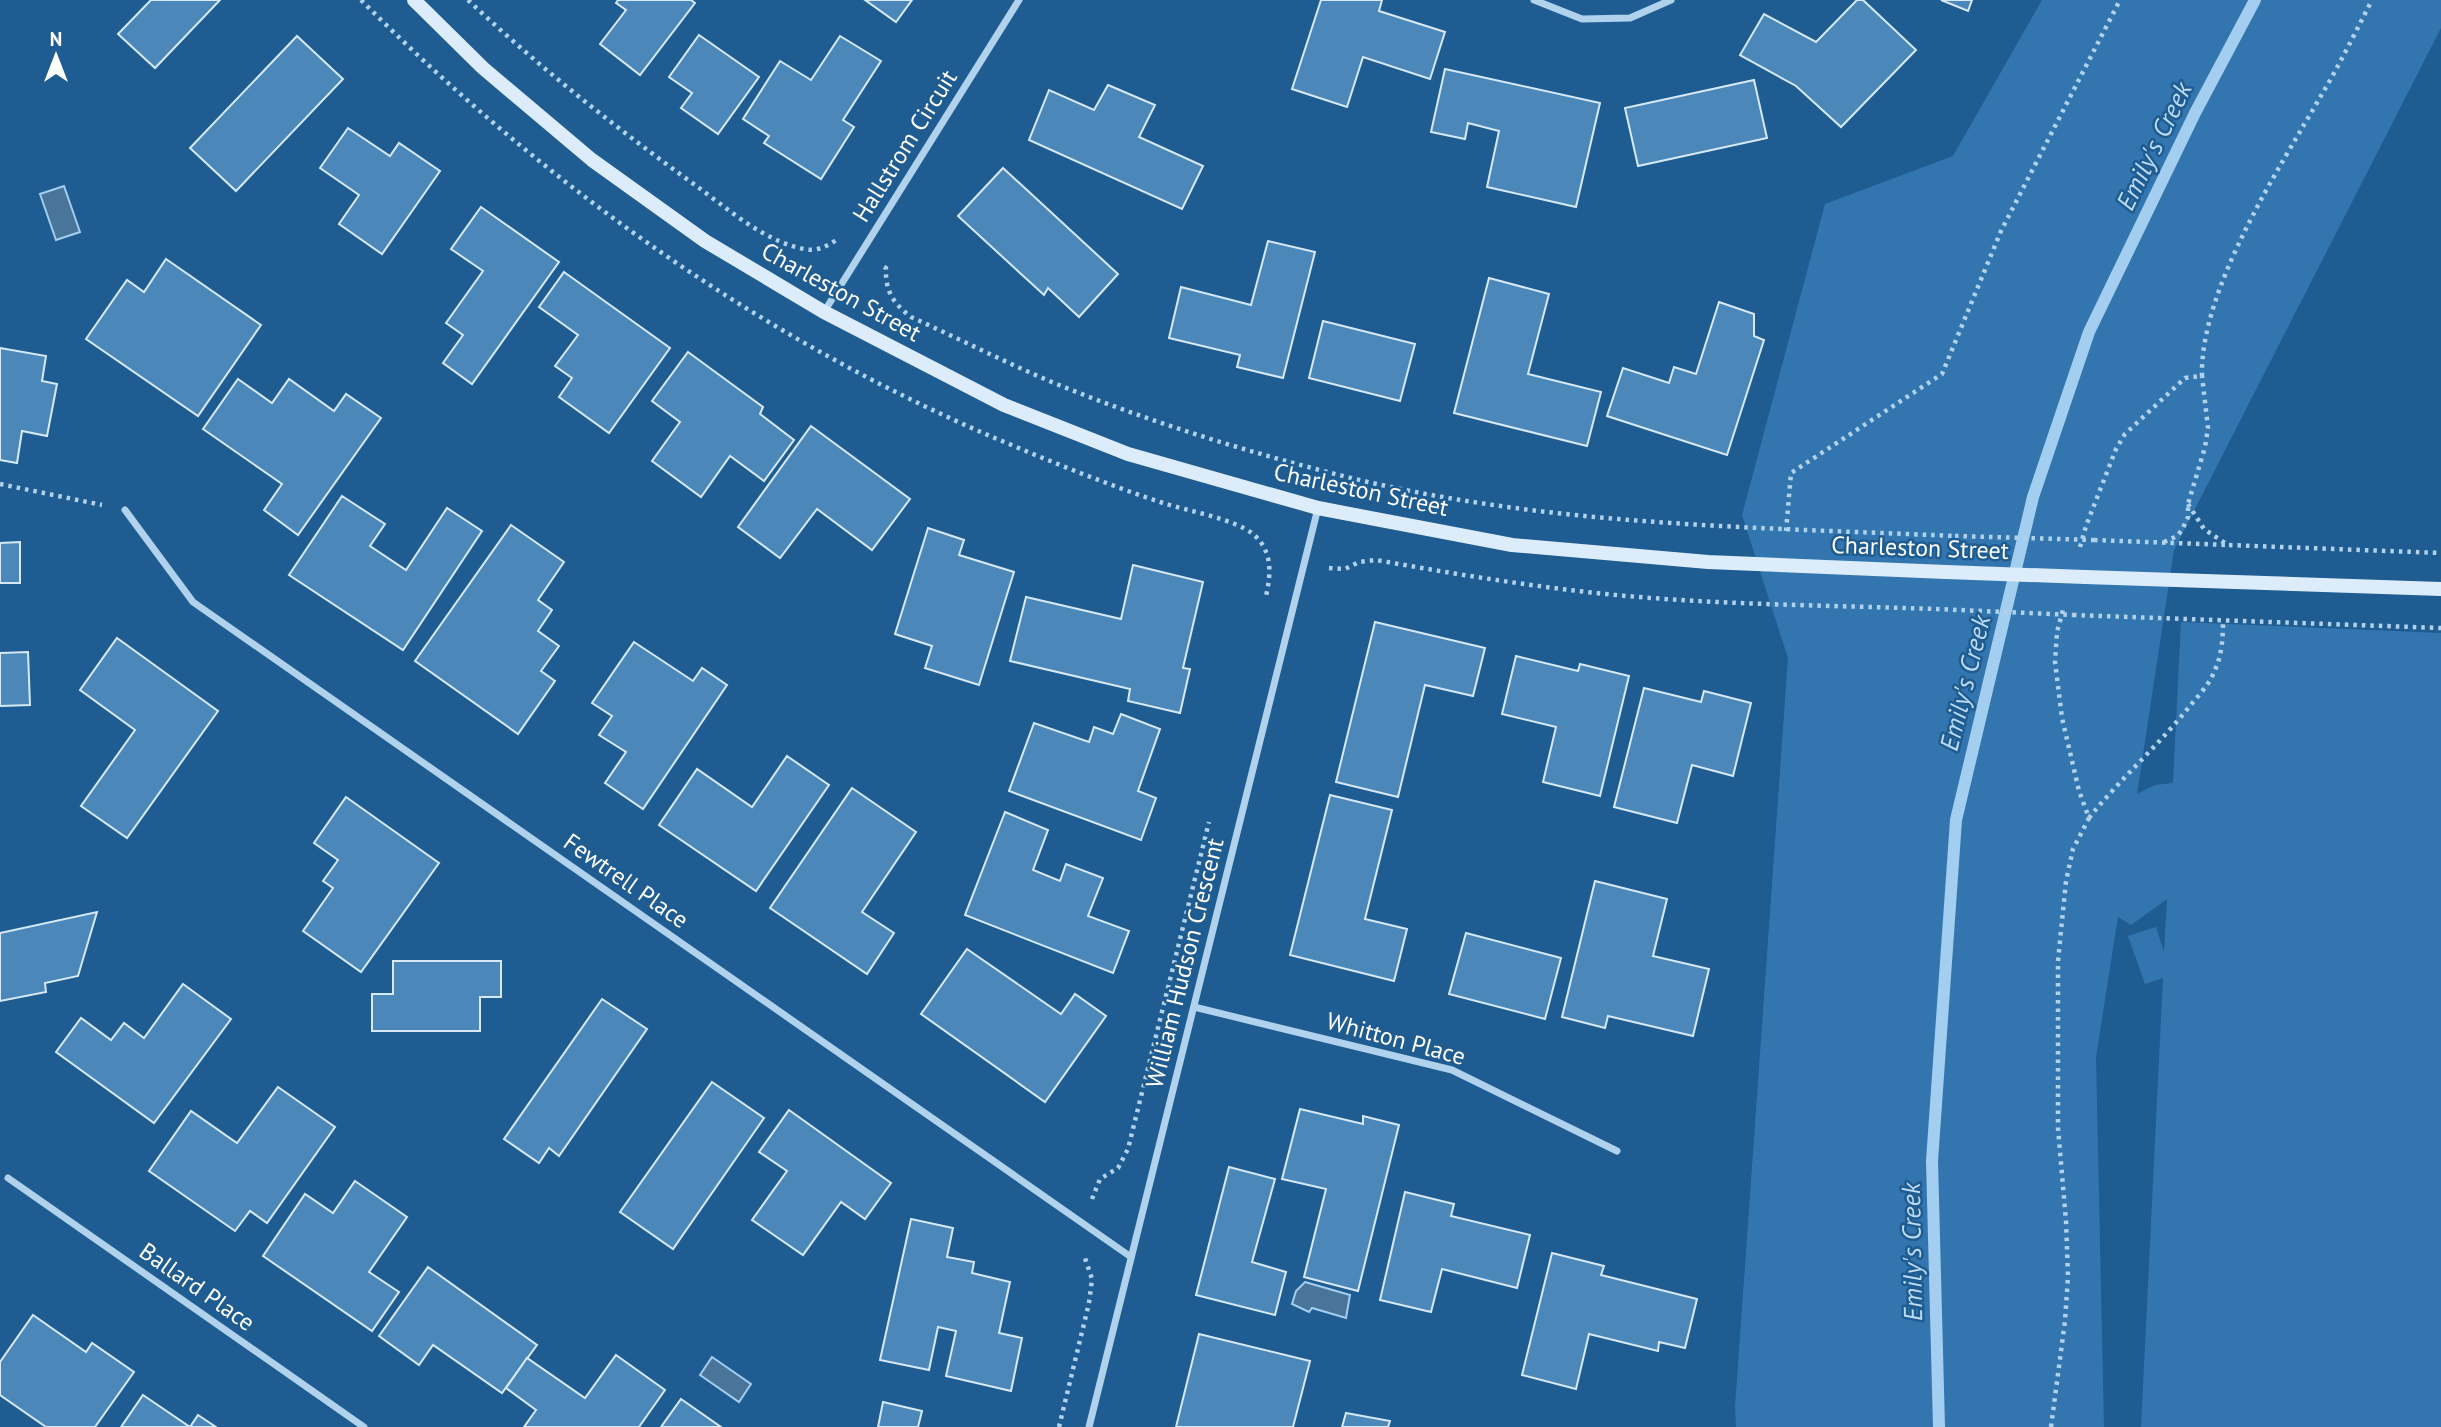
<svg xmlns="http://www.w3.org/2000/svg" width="2441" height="1427" viewBox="0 0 2441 1427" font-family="'PT Sans',sans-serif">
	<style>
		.green { fill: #3376af }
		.water { fill: #4a759a; stroke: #a3ceef; stroke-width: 2 }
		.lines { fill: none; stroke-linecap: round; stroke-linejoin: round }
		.stream { stroke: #a3ceef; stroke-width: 12 }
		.building { fill: #4c87ba; stroke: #d6e9fa; stroke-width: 2 }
		.path { stroke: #b0d2ed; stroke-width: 4.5; stroke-dasharray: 3.5 5; stroke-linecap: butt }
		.street { stroke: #b0d2ed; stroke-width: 7 }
		.secondary { stroke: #dcecfa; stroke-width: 14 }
		.path-bridge { stroke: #b0d2ed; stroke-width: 4.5; stroke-dasharray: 3.5 5; stroke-linecap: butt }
		.secondary-bridge { stroke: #dcecfa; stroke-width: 14 }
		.labels { text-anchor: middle; stroke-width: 5; stroke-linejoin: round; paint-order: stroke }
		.street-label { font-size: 24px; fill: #fff; stroke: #1f5c91 }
		.water-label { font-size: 26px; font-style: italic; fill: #bcdbf4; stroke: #1f5c91 }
	</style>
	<rect width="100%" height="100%" fill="#1f5c91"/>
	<!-- green -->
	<path class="green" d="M2042,0H2441V28L2174,550L2137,794L2155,785L2173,783L2181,622L2441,633V1427H2141L2163,978L2145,984L2128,936L2156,927L2164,952L2167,899L2131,925L2118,917L2096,1057L2104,1427H1736L1735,1407L1788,658L1742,515L1825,204L1953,156Z"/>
	<!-- water -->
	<g class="water">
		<path d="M64,186L80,232L56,240L40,194Z"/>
		<path d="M1305,1282L1350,1295L1346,1318L1312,1308L1309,1312L1292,1304L1296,1291Z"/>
		<path d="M712,1357L751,1384L739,1402L700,1375Z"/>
	</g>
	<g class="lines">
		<!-- stream -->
		<path class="stream" d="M1939,1427L1932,1161L1956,820L2033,497L2089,332L2195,113L2255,0"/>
	</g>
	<!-- building -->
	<g class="building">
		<path d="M151,0H220L155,68L118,34Z"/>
		<path d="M618,0H691L695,3L640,75L600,44L626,10L616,3Z"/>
		<path d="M865,0H912L896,22Z"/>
		<path d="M1321,0H1382L1379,11L1445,32L1430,79L1363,57L1347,107L1292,89Z"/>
		<path d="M1857,0H1863L1916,50L1841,127L1796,86L1740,55L1764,14L1816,42Z"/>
		<path d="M1941,0H1972L1968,11Z"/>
		<path d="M699,35L759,77L718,134L681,108L692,93L669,77Z"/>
		<path d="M297,36L343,79L236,191L190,148Z"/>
		<path d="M840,36L881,61L843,120L854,127L821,179L764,143L769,136L743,119L780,61L811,80Z"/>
		<path d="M1445,69L1600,103L1576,207L1487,187L1499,131L1468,123L1465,139L1431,132Z"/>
		<path d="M1754,80L1767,138L1638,166L1625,108Z"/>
		<path d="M1108,85L1155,105L1139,137L1203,166L1182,209L1029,140L1049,90L1094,110Z"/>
		<path d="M348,128L390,156L399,143L440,171L382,254L339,224L359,195L320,168Z"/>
		<path d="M1003,168L1118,274L1079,317L1048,288L1044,295L958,216Z"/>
		<path d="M481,207L559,262L472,384L443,363L463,335L446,323L483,271L451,249Z"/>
		<path d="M1268,241L1315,252L1283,378L1237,367L1240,355L1169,338L1181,287L1251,305Z"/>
		<path d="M166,259L261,325L198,416L86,339L127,280L144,292Z"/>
		<path d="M564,272L670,348L609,433L559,397L572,378L555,366L578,335L539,307Z"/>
		<path d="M1489,278L1549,294L1528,374L1601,392L1587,446L1454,413Z"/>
		<path d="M1719,302L1754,314V336L1764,340L1727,455L1607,416L1623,368L1669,383L1674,367L1696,374Z"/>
		<path d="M1323,321L1415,344L1400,401L1309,378Z"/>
		<path d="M0,348L46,356L42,381L57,384L47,436L22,431L17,463L0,460Z"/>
		<path d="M688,352L763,407L760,414L794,440L764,481L730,456L701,497L652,461L680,422L652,401Z"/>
		<path d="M238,379L272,403L289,379L334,411L346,394L381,418L298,535L264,510L282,484L203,429Z"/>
		<path d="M811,426L910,499L872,550L817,509L780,558L738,527Z"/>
		<path d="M342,496L385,524L370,546L406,570L447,508L482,531L403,650L289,575Z"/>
		<path d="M511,525L564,562L538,600L552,610L538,631L559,646L541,671L555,681L518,734L415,661Z"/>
		<path d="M928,528L964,540L959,555L1014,572L979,685L925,668L932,646L895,634Z"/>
		<path d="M20,542V583H0V543Z"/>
		<path d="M1133,565L1203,582L1183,668L1190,669L1180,713L1128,701L1130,689L1010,661L1026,597L1121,619Z"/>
		<path d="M1375,622L1485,648L1473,696L1425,685L1398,797L1336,782Z"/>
		<path d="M117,638L218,711L127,838L81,806L135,730L80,690Z"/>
		<path d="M634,642L693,681L702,668L727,685L643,809L605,783L626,752L599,735L612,716L592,703Z"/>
		<path d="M28,652L30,705L0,706V653Z"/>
		<path d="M1516,656L1578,671L1580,664L1629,676L1600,796L1543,782L1556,727L1502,714Z"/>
		<path d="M1644,688L1701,702L1704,691L1751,703L1733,776L1692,765L1677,823L1614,807Z"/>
		<path d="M1121,714L1160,729L1138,791L1156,798L1141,840L1009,791L1034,723L1089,742L1094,727L1113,734Z"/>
		<path d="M787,756L829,785L756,891L659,825L697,769L752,807Z"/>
		<path d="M852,788L916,832L862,912L894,933L867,974L770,908Z"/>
		<path d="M1330,795L1392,810L1365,919L1407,929L1394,981L1290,955Z"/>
		<path d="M346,797L439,863L361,972L303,931L333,888L323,881L338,860L314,843Z"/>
		<path d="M1005,812L1048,830L1033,870L1060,881L1066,864L1103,878L1088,916L1129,931L1113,973L965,915Z"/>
		<path d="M1595,881L1667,899L1653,956L1709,969L1693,1036L1608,1016L1605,1028L1562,1017Z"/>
		<path d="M97,912L78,976L45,983L46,992L0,1001V933Z"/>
		<path d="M1466,933L1561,958L1545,1019L1449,994Z"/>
		<path d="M967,949L1061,1014L1075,994L1106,1016L1045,1102L921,1014Z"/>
		<path d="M393,961H501V997H480V1031H372V994H393Z"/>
		<path d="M183,984L231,1019L154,1123L56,1052L81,1018L111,1040L124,1023L144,1038Z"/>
		<path d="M602,999L647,1029L559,1156L549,1148L539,1163L504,1139Z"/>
		<path d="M712,1082L764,1118L673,1249L620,1212Z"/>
		<path d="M278,1087L335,1127L267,1223L250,1211L235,1231L149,1171L191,1111L237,1143Z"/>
		<path d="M1300,1109L1363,1124V1116L1399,1125L1358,1291L1304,1277L1326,1189L1282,1179Z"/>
		<path d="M789,1110L891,1183L865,1219L841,1202L803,1255L752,1220L787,1171L759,1152Z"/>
		<path d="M1229,1167L1275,1179L1252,1262L1286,1272L1275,1315L1196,1295Z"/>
		<path d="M355,1181L407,1217L369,1272L399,1292L372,1331L263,1256L305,1194L333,1213Z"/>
		<path d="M1405,1192L1454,1204L1451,1216L1530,1235L1517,1288L1442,1269L1431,1312L1380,1300Z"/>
		<path d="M911,1219L953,1228L947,1257L974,1262L972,1273L1010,1282L999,1333L1022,1338L1011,1391L946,1376L956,1331L938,1327L929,1370L880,1360Z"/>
		<path d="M1552,1253L1604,1266L1601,1275L1697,1299L1685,1348L1659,1342L1658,1351L1589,1334L1576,1389L1522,1375Z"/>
		<path d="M428,1267L537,1345L502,1393L433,1345L419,1365L379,1336Z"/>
		<path d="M33,1315L86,1352L92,1343L134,1372L95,1427H46L0,1395V1362Z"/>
		<path d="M1199,1334L1310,1361L1293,1427H1176Z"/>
		<path d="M616,1355L665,1390L639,1427H524L536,1410L506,1388L527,1358L585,1398Z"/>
		<path d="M143,1395L190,1427H121Z"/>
		<path d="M681,1399L721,1427H661Z"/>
		<path d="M883,1402L922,1411L918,1427H878Z"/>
		<path d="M1346,1413L1390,1421L1388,1427H1342Z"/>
		<path d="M198,1415L216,1427H190Z"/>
	</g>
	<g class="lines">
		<!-- path -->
		<g class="path">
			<path d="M361,0C542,182 754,334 990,436C1047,460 1105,484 1163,503C1188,511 1235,519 1253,534C1273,551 1271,574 1266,596"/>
			<path d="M468,0C540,68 615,127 695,185C727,208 763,241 804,249C817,252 827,246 838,239"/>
			<path d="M884,267L886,268C885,291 893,303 911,317C962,340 1012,366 1064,387C1156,424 1251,453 1347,477C1546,526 1752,527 1955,536"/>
			<path d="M0,484L102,505"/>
			<path d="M2188,504L2204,529L2228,545L2441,553"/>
			<path d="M1786,531L1791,473L1942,374L2001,231L2120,0"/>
			<path d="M2094,540L2228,545"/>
			<path d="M2164,542L2177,536L2182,530L2188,517V504L2205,447L2208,428L2202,376"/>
			<path d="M2080,547L2086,526L2116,449L2125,434L2185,378L2202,376C2200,289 2279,169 2322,94C2340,64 2356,31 2372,0"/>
			<path d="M1329,568L1345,569L1359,562L1376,560C1449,573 1522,585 1596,593C1708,605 1823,605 1936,609"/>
			<path d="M2073,615L2441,628"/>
			<path d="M2089,818C2120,779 2158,746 2189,707C2198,696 2209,685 2214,672C2222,656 2223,638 2223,620"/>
			<path d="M1092,1199L1100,1179L1118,1168L1128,1149L1209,822"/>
			<path d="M1059,1427L1089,1303L1092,1279L1085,1258"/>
			<path d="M2051,1427L2065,1321L2068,1277L2066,1221L2058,1128V961L2066,881L2073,849L2089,818L2079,791L2062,718L2055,662L2057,632L2064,606"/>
		</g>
		<!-- street -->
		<g class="street">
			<path d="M1534,0L1582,19L1630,18L1671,0"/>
			<path d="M824,312L1019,0"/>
			<path d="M125,510L193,602L1131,1257"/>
			<path d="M1194,1007L1452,1070L1617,1151"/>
			<path d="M8,1178L364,1427"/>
			<path d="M1089,1427L1318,508"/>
		</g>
		<!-- secondary -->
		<g class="secondary">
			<path d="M414,0L483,68L592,160L705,241L824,312L1004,405L1128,454L1318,508L1512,545L1708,562L1946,572"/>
			<path d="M2085,577L2441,589"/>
		</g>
		<!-- path-bridge -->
		<g class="path-bridge">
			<path d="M1955,536L2094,540"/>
			<path d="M1936,609L2073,615"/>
		</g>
		<!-- secondary-bridge -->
		<path class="secondary-bridge" d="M1946,572L2085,577"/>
	</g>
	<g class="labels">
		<!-- street labels -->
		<g class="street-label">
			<text transform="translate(905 146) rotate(-58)" y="8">Hallstrom Circuit</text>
			<text transform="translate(841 292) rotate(29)" y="8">Charleston Street</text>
			<text transform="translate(1361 490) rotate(12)" y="8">Charleston Street</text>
			<text transform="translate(1920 548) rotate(2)" y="8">Charleston Street</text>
			<text transform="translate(626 881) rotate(35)" y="8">Fewtrell Place</text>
			<text transform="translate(1185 963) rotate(-76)" y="8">William Hudson Crescent</text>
			<text transform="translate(1396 1039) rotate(15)" y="8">Whitton Place</text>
			<text transform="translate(197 1287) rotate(35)" y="8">Ballard Place</text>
		</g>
		<!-- water labels -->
		<g class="water-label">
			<text transform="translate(2154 146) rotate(-64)" y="9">Emily's Creek</text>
			<text transform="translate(1965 683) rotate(-76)" y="9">Emily's Creek</text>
			<text transform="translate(1912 1252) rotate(-91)" y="9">Emily's Creek</text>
		</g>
	</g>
	<!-- north arrow -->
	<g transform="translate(56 56)" stroke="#1f5c91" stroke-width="5" paint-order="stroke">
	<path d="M0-5L12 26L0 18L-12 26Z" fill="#ffffff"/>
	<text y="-10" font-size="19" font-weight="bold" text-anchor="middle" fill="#ffffff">N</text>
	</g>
</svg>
